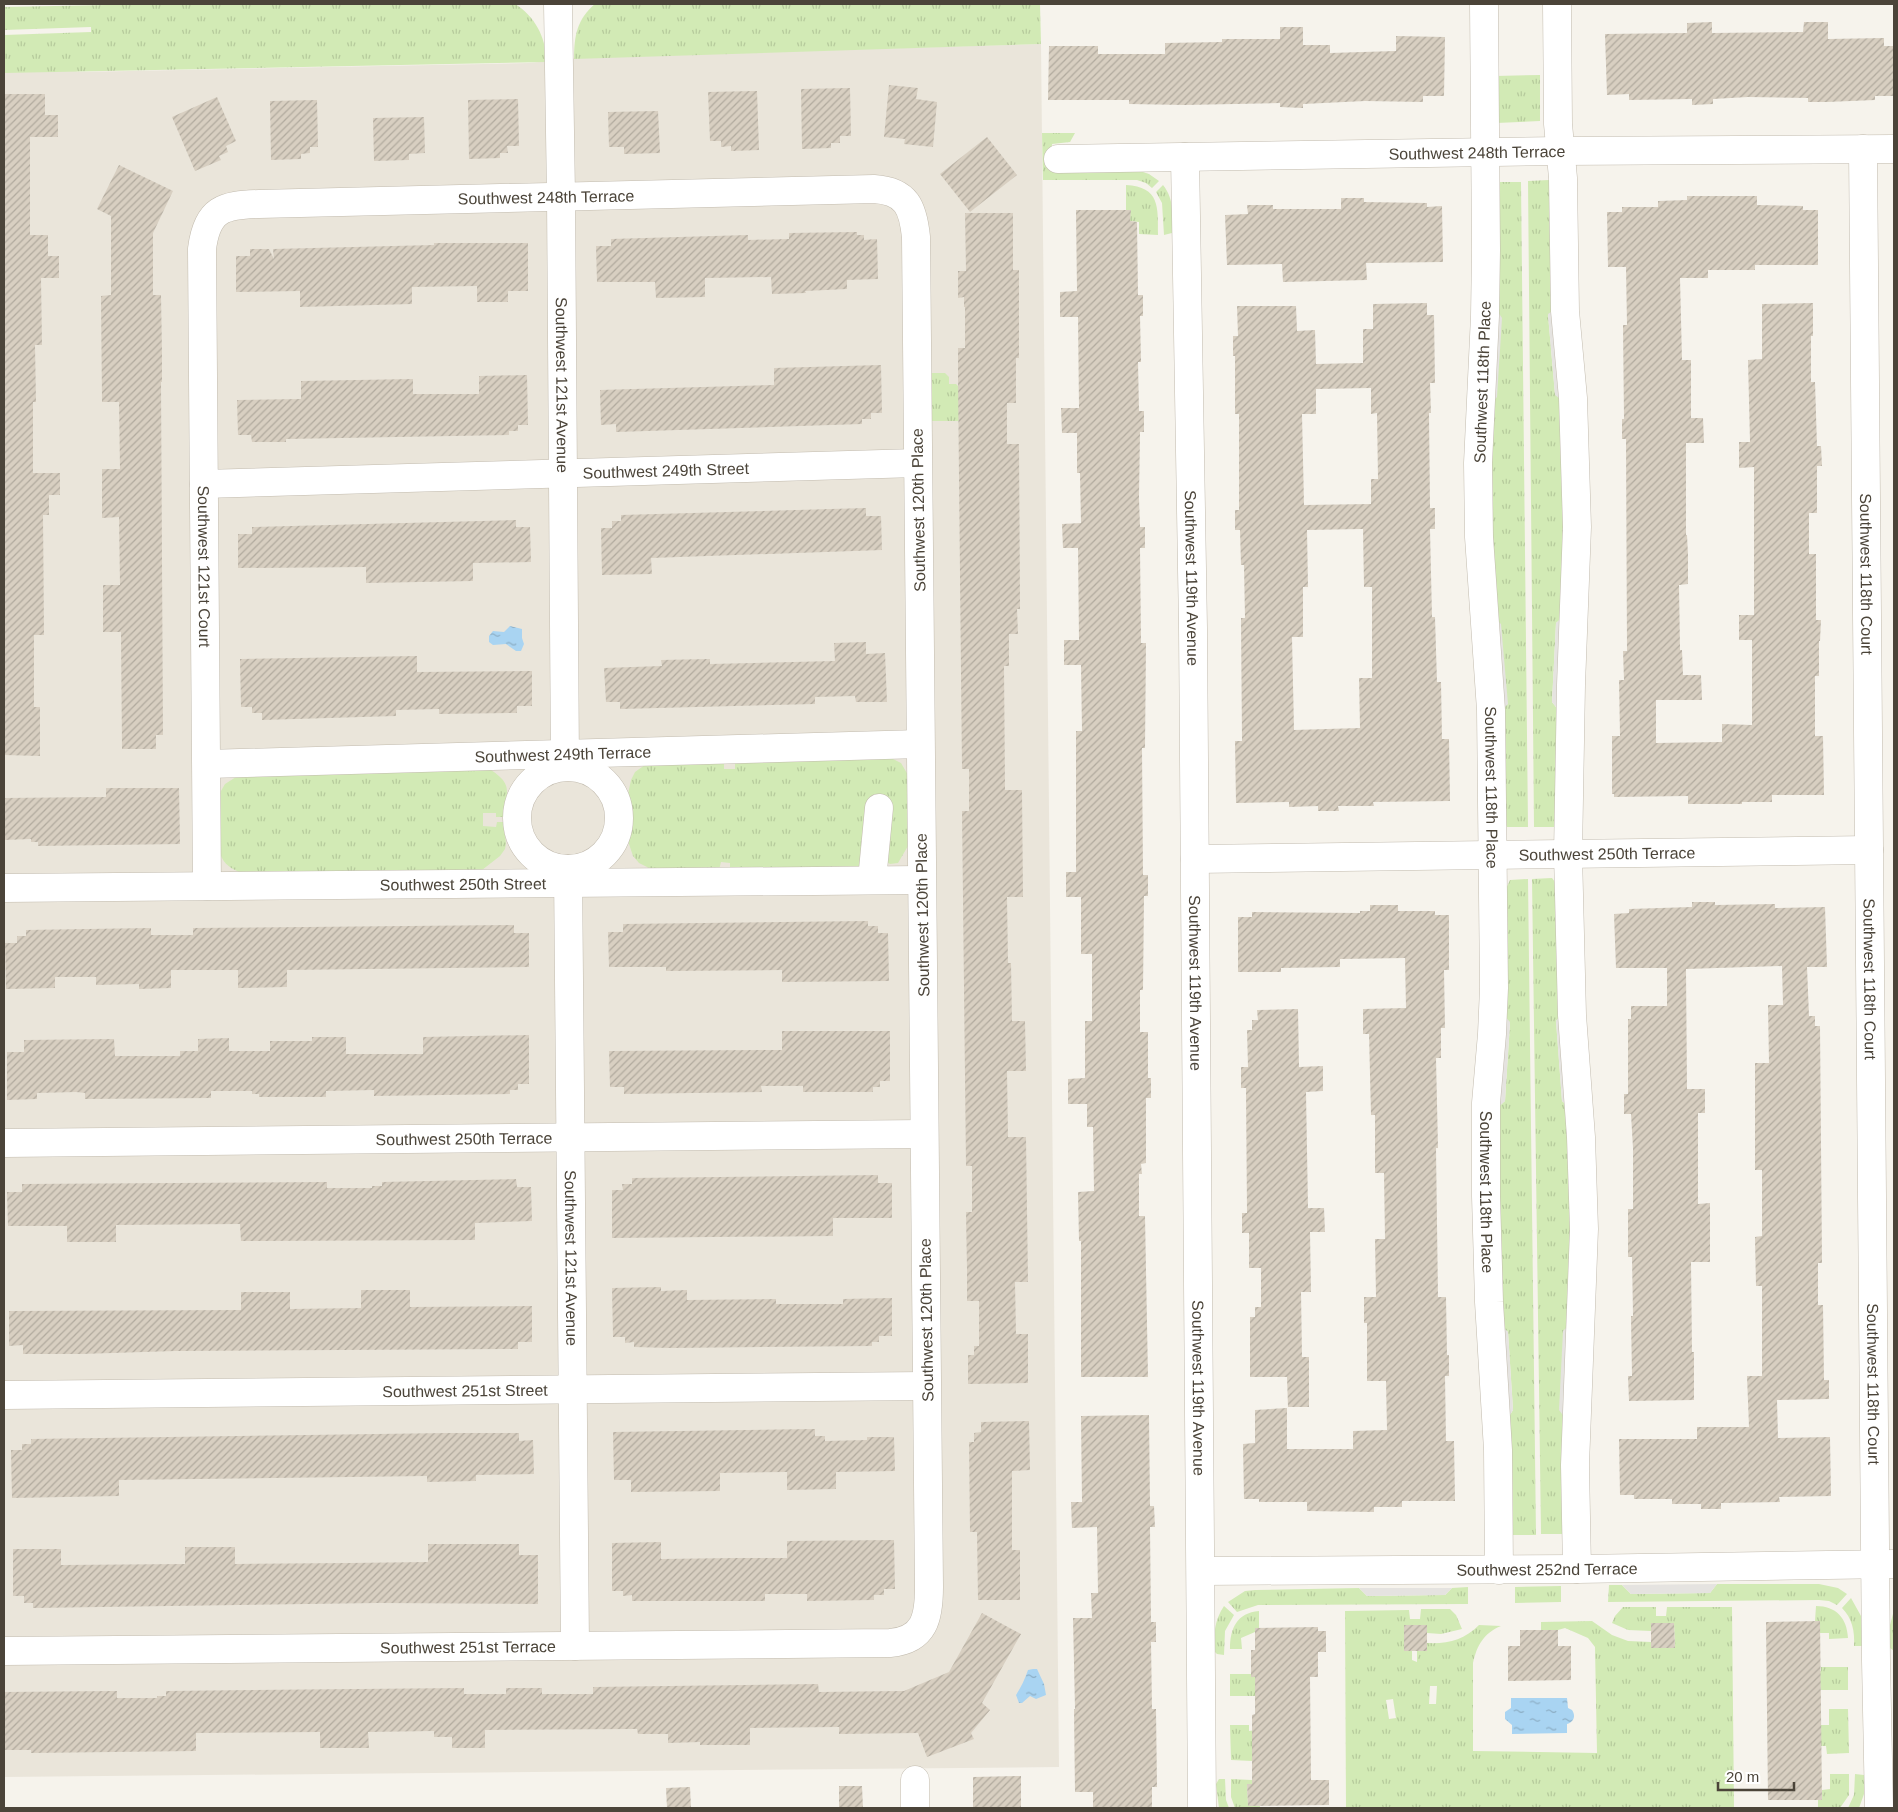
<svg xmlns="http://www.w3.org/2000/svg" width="1898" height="1812" viewBox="0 0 1898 1812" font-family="Arial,sans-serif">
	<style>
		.residential { fill: #eae5da }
		.grass { fill: url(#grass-tufts); fill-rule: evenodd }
		.parking { fill: #e5e3e0 }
		.water { fill: url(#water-ripples) }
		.building { fill: url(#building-hatch); fill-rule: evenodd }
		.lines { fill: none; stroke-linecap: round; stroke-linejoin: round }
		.minor-casing { stroke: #c2bbae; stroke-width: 29 }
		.minor { stroke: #fff; stroke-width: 28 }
		.labels { text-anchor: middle; stroke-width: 5; stroke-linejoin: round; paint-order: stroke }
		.street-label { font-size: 16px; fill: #4b4439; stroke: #fff }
	</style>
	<defs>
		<pattern id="grass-tufts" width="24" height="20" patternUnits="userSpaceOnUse" patternTransform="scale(1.25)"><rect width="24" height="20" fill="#d2eab5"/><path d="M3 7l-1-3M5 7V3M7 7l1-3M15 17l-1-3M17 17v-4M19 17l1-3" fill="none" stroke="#b6ca9c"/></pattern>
		<pattern id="water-ripples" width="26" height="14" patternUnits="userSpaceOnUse" patternTransform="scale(1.25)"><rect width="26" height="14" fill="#a9d4f2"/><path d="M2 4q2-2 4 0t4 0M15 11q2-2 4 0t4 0" fill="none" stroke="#8caec5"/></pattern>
		<pattern id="building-hatch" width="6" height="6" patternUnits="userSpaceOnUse" patternTransform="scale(1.25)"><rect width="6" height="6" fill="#d8cfc1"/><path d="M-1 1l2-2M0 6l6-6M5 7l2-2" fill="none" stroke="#b1aa9e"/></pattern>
	</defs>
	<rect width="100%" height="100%" fill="#f6f3ec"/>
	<!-- residential -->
	<path class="residential" d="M4,37L78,72L529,63L589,57L1041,44L1059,1767L4,1777Z"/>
	<!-- grass -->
	<g class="grass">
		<path d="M158,4H515C535,16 547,39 546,62L4,73V35L91,32V27L4,30V7Z"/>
		<path d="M595,4H1040L1041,44L574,59C574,36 577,19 595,4Z"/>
		<path d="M1540,75V121L1496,123L1495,76Z"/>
		<path d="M1042,133H1075L1070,142L1052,144L1053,171H1140L1149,174L1159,181L1152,188L1146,183L1137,180H1043Z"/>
		<path d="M1549,180L1551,185L1555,309L1548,315L1555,394L1563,400L1564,616L1556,623L1552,702L1559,711L1555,827H1534L1528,181Z"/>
		<path d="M1500,182H1521L1528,827H1507L1505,823L1490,544L1492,403L1496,310L1498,188Z"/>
		<path d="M1126,185C1160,187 1158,207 1158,235L1139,234V222L1130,221V211L1126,210Z"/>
		<path d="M1163,185C1175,200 1172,216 1172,233L1164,235L1162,203L1156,192Z"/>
		<path d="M927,373H945L949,377V384H956L959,387V421H928Z"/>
		<path d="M891,758L901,763L908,775V846L898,863L890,864L887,862L867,861L858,868L730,870V863L721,862L719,870H653L639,863L633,856L628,841L631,821L628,794L631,780L635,772L649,762L724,760V769H735V760Z"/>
		<path d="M488,768C515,785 506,791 504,817H496V813H483V826L496,827L497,822H504L506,844L505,849L500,856L482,870L239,872C228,867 222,862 219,850L218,796L225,784L236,777Z"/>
		<path d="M1552,878L1555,882L1562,1014L1556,1021L1562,1101L1570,1108L1573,1200L1564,1529L1562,1534H1541L1532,879Z"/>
		<path d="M1528,879L1536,1535H1513L1510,1528L1508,1418L1513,1410L1508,1332L1501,1326L1497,1108L1505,1101L1510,1023L1503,1015L1505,891L1510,880Z"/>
		<path d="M1717,1584H1819L1838,1588L1847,1594L1837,1605L1829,1601L1819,1600L1608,1602L1609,1585H1622L1631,1594L1710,1593Z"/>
		<path d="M1561,1586V1602L1515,1603V1587Z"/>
		<path d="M1468,1587V1604L1258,1605L1237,1612L1228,1602L1245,1591L1255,1590L1359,1588L1367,1596L1445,1595L1452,1588Z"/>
		<path d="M1851,1598L1861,1616L1863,1646H1854C1855,1631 1852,1618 1842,1608Z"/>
		<path d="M1224,1606L1234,1615L1225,1631L1224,1655L1217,1654L1214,1651C1214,1634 1214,1621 1224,1606Z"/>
		<path d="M1816,1606C1836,1606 1847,1618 1848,1638L1829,1639V1633H1820V1621H1815Z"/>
		<path d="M1623,1607H1656V1616H1666L1667,1607H1732L1734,1808H1346L1345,1611L1409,1610L1410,1619H1420L1421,1609H1450L1456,1615L1462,1629L1441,1634L1427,1633V1625L1404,1626V1651H1412V1660L1417,1662V1651H1427V1643C1448,1644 1464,1640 1479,1625L1501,1626C1484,1633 1477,1645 1473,1663V1751L1597,1753L1595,1647L1588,1638L1565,1628L1558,1630H1541V1622L1592,1621L1612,1635L1628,1641L1651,1642L1652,1648L1675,1647L1674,1623H1652L1651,1631L1628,1630L1612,1623L1615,1616ZM1430,1686H1437L1436,1704H1429ZM1393,1699L1396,1718L1389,1719L1386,1700Z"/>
		<path d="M1894,1610V1651L1890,1648V1625Z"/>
		<path d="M1259,1611V1628H1256L1255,1632L1241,1638L1242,1649H1230C1230,1628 1237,1613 1259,1611Z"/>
		<path d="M1821,1667H1848V1690H1821V1688H1811V1671H1821Z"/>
		<path d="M1230,1674H1251L1252,1677H1260L1255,1696H1230Z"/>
		<path d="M1829,1709H1848L1849,1753L1827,1754L1826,1746H1813L1821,1735V1725H1829Z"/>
		<path d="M1230,1725H1249V1731L1256,1730L1252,1761L1231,1760Z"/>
		<path d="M1830,1774H1849V1795L1840,1808H1818V1800H1822V1790L1830,1789Z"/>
		<path d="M1855,1774L1864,1775V1794L1859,1808H1848L1854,1795Z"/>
		<path d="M1219,1779H1225L1226,1800L1229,1808H1219L1216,1784Z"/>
		<path d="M1231,1779L1252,1780V1784H1247L1248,1805L1260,1806V1808H1235L1231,1797Z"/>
	</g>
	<!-- parking -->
	<g class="parking">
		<path d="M1494,306L1502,318L1497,397L1489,406Z"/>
		<path d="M1557,308L1564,402L1555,395L1548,314Z"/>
		<path d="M1491,615L1501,624L1508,704L1498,714Z"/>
		<path d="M1565,615L1561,713L1552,702L1556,623Z"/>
		<path d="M1564,1011L1572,1110L1562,1101L1556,1021Z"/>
		<path d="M1502,1013L1510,1022L1505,1101L1494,1111Z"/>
		<path d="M1572,1322L1568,1422L1559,1410L1563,1331Z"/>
		<path d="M1499,1324L1508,1332L1513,1410L1508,1418Z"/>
		<path d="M1717,1584L1710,1593L1631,1594L1622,1585Z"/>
		<path d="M1359,1588H1452L1445,1595L1367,1596Z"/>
	</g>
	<!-- water -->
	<g class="water">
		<path d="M510,626L522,629V638L524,644L521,651H516L506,644L493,645L489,642V636L493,631L504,632Z"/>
		<path d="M1033,1669H1037L1044,1684L1046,1695L1036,1699L1030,1696L1022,1703H1019L1016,1695C1021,1687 1025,1679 1028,1670Z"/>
		<path d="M1511,1698H1567L1568,1708L1572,1710C1576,1716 1574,1722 1567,1724V1733L1512,1734V1725L1505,1719V1712L1511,1708Z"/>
	</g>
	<!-- building -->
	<g class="building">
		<path d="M1712,22V33L1803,32L1804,22H1828V39L1884,38V46H1894V96H1875V100L1827,102H1808V98L1748,97L1713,99V104L1692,105V99L1629,100V94L1607,95L1605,34L1687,33V23Z"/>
		<path d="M1280,27H1303V45H1330V53L1396,51V36L1445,37L1444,96H1423V102L1365,101L1303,104V108L1280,107V103L1185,105L1129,104V100H1048L1049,46H1098V54H1165V43L1222,42V39H1280Z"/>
		<path d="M889,85L918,88L916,99L937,102L933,147L904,144L905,139L884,137Z"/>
		<path d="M850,88L851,136H840V143H831V148L802,149L801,89Z"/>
		<path d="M757,91L759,150L731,151V146L721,147V141H710L708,92Z"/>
		<path d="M4,94H45V115H58V137H30V235H48V256H59V278H41L42,345H35L36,402H33V473H60V495H49V515H43L44,635H34V707H40V756L4,755Z"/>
		<path d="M217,97L236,141L226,146L228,152L219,156L221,160L195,171L172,117Z"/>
		<path d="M518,99L519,146H507L508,153H500V158L469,159L468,100Z"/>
		<path d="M317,100L318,147H310V153L301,154V159L271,160L270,101Z"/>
		<path d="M658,111L660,153L624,154V147H609L608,112Z"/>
		<path d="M424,117L425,153L409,154V160L374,161L373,118Z"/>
		<path d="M987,137L1017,175L970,212L940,174Z"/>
		<path d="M119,165L173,191L153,233V295H161L162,353V382H161L163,735H156V749H122L121,632H103V585H120L119,517L102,518V469H120L119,402H102L101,296L111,295V216L97,209Z"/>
		<path d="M1687,196H1757V205L1803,206V210H1818V265H1755V270H1708V278H1680L1682,360H1691V418H1703L1704,443H1686V535H1687L1688,555V584L1679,585L1680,650H1682L1683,675H1701L1702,700H1656V743L1722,742V724L1752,725V640H1739V615H1754V467L1739,468V442H1750L1748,360L1762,359V304L1813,303V336H1811V382H1815L1817,446H1821L1822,466H1817V513H1809V554H1816V620H1821L1820,641H1819V676H1815V736H1823L1824,795H1772V802H1742V804H1688V796L1614,797V794H1612V736H1620L1619,680H1624L1623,651H1627L1626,439H1622V419H1624L1623,325H1627L1626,267H1608L1607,212H1622V207H1658V201L1687,200Z"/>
		<path d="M1341,198H1364V202L1427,203V207L1442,206L1443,262L1366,263L1367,280L1283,282L1282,264L1227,265L1225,215L1248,214L1247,205H1273V209H1341Z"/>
		<path d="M1076,210H1131L1130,221L1137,222L1138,295H1143V316H1140L1141,362H1138L1139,411H1144V432H1140L1139,498L1140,527H1145V548H1140L1141,643H1146L1145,748H1142L1143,875H1148V896H1144L1143,990H1140V1032H1148V1078H1151V1098H1146V1163L1141,1164L1142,1174H1139V1216H1145L1148,1377H1081V1241H1079L1078,1192L1094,1191L1093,1127H1087V1104H1068V1079L1085,1078V1021H1092V954H1081V897H1066V872H1076V731H1082L1081,665H1064V640H1079L1078,548H1063L1062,524L1081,523L1080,473H1077V433H1062L1061,408H1079L1078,317H1060V292L1077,291Z"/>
		<path d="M965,213H1013V270H1019V358H1016V403H1007V444H1019L1020,609H1017L1018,634H1009V666H1004L1005,790H1022L1023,897H1007L1008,963H1011L1012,1021H1025L1026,1071H1007L1008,1137H1026L1028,1282H1015L1016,1334H1028V1383L968,1384V1355H974V1346H979V1301H967V1270L966,1212H972V1166H966L962,811H969V769H962L958,379V348H965V307H964V297L958,298V271H966Z"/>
		<path d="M857,232V235H864V240L877,239L878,279L847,280V289L805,291L806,293L772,294L771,277L705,278V297L656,298L655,282H597L596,246H611V239L748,235V240L789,239V233Z"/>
		<path d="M434,243H528V291H508V302H477V286L412,287V304L300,307V291L236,292V256H250V249H269L274,259L273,249L434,245Z"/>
		<path d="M1427,303V315H1434L1435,383H1430L1431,413H1429L1430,508H1435V529H1430L1432,617H1435L1437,682H1441L1442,739H1449L1450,801L1373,802L1374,806H1338L1339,811H1318V806L1289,807V802L1236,803L1235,741H1242L1241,618H1245L1244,565H1241L1240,530H1235V510H1239V414H1235V356H1233V336H1238L1237,306H1296L1297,331L1315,330L1316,364L1363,363V329H1373V304ZM1371,388V414L1377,413L1378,479H1371V504L1304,505L1302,414H1316V389ZM1363,529L1364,587H1372V678H1359L1360,728L1294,730L1292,637H1303V587H1308L1307,530Z"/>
		<path d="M881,365L882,413H871V419H862V424L616,432V424L601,425L600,390L774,385V368Z"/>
		<path d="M527,375L528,425H518V431H509V435L286,439V442H252L251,435H238L237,400L301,399V381L413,379V394H479V376Z"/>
		<path d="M866,508V516H881L882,550L651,558L652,574L602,575L601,528H612V521H621V515Z"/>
		<path d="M516,520V527H530L531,562L473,563V581L366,583V567L238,568V534H252V527Z"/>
		<path d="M866,642V654L885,653L887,702H856L855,696L815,697V704L620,709V702H606L604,668L662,666L661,660L710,659V664L835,661L834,643Z"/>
		<path d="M417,656V672L532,671V706H517V713L439,714V709L396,710V716L262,720V713H252V707H241L240,659Z"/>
		<path d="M106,788H179L180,844L38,846V842H31V839L4,840V798L106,797Z"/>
		<path d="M1692,902H1715V905L1775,904V908L1825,907L1827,967H1807L1809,1016H1815V1026H1820L1822,1263H1818V1305H1823L1824,1380H1829V1399L1777,1400L1778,1438L1830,1437L1831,1496L1779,1497L1780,1502L1721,1503V1509H1701V1504H1672V1499H1634V1495H1620L1619,1439H1697V1427H1749L1747,1376H1762V1286H1756L1755,1237L1762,1236V1170H1755V1063H1769L1768,1005H1783L1782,966L1686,969L1687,1089H1705V1113H1698V1204L1710,1203V1262H1691L1692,1352H1694V1400L1629,1401L1628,1376H1632L1631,1316H1633L1632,1257H1628V1209H1633V1148L1631,1114H1624V1094H1628V1019H1631V1006H1667V968H1616L1614,914L1629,913V909L1692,907Z"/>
		<path d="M1370,905H1398V911H1435V915H1449V970H1444L1445,1028H1441V1058H1436L1438,1148H1436L1438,1297H1446L1447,1355H1449V1376H1445L1446,1441H1454L1455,1501H1402V1507H1374V1512L1307,1511V1502H1259V1499H1244L1243,1444L1255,1443V1410L1287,1408V1449H1353V1431L1387,1430L1386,1381H1367V1323H1364V1297H1376L1375,1239H1385L1384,1173H1375V1115H1371L1369,1034H1363V1009L1406,1008L1405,958L1340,959V967L1281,968V972H1238V917H1252V912L1360,913V911H1370Z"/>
		<path d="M868,921V926H878V933H888L889,981L782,982V970L666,971V967H609L608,932H623V924Z"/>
		<path d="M514,925V933H529V967L287,970V987L238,988V970H171V988L139,989V984L96,985V977H55V988L6,989L5,943H17V936H26V930L151,928V935H193V928Z"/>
		<path d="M1298,1009L1299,1067L1323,1066V1091L1306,1092L1308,1208H1324L1325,1232H1310L1311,1292H1301L1302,1357H1309V1407H1288L1287,1377H1250V1317H1255V1307H1261V1268H1249V1233H1242V1213H1247L1246,1088H1241V1067H1248L1247,1030H1252V1020H1258L1257,1010Z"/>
		<path d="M782,1031H890V1081H880V1087H873V1092H803V1086H761L762,1092L624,1094V1087H610L609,1051L782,1050Z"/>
		<path d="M529,1035V1084H518V1090H510V1094L374,1096V1090L326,1091V1097H259V1094H252V1091H211V1098L85,1099V1093L76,1092L37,1093V1099L7,1100V1052H24V1040L114,1039L115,1056H180V1051H198V1039L229,1038V1051H270V1041H312V1037H346V1054H423V1037Z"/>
		<path d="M878,1175V1183H892V1218H833V1236L612,1238V1190H623L622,1184H632V1178Z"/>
		<path d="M516,1179L517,1187H531L532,1221L475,1223V1240L241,1241L240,1224L116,1225V1242H67V1226H8L7,1192H22V1184L327,1182V1188H372V1186H382V1182Z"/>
		<path d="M661,1287V1291L687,1290V1300L776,1299V1304H843V1299L892,1298V1336H879V1342H872V1346L670,1348L634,1347V1342L625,1343V1337H613L612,1288Z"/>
		<path d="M361,1290H410V1307L532,1306V1342H518V1349L175,1351L81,1354H23V1345L9,1346V1311L241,1310V1292H290V1309L361,1308Z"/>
		<path d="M1149,1415L1150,1506H1154L1155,1527H1150L1151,1622H1156V1642H1151L1152,1709H1156L1157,1787H1152V1808H1093V1792H1075L1074,1709H1075L1073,1618H1092L1091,1593H1098L1097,1527L1072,1528L1071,1502H1082L1081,1416Z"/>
		<path d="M1029,1421L1030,1470L1012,1471V1550H1020V1600H978L977,1532H970L969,1442H974V1433L981,1432V1422Z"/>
		<path d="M815,1429V1436H825V1441L867,1440V1437H894L895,1471L836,1472V1489L787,1490V1472L720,1473V1491L631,1492V1480H614L613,1432Z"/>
		<path d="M447,1433H519V1441L533,1440L534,1474L476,1475V1481L427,1482V1476L119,1480V1496L12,1498L11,1450H22V1444H31V1439Z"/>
		<path d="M894,1540L895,1589H884V1595H874V1600L807,1601V1594H765V1601H632V1595L623,1596V1591H612V1543L661,1542V1559L736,1558H787V1541Z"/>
		<path d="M428,1544H519V1555H538V1604L378,1603L33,1608V1603H24V1596H13V1549H61V1565L185,1564V1547H235V1564L350,1563L428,1562Z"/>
		<path d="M982,1613L1021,1634L982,1703L990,1710L971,1733L974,1739L927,1757L918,1733L839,1734V1727L750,1728V1745H700V1742L668,1743V1734H638L637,1729L485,1730V1748H452V1737H434V1731L368,1732L369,1748H320V1732L196,1733V1751L31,1753V1750H5V1740H4V1692L117,1691V1698H157V1696H166V1691L464,1688V1694H506V1688H542V1694H593V1687L818,1684L819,1692L904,1691L949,1672Z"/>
		<path d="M1820,1621L1822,1800H1768L1766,1622Z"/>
		<path d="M1651,1623H1674L1675,1648H1651Z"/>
		<rect x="1404" y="1625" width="23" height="26"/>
		<path d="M1318,1627V1631H1326V1652H1318V1677H1310L1311,1780H1329V1805L1248,1806L1247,1784H1252V1715L1255,1714V1677H1251V1650H1255V1628Z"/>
		<path d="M1520,1630H1558V1646H1571V1680L1508,1681V1646H1520Z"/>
		<path d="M1021,1776V1808H973V1777Z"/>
		<path d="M839,1786H862L863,1808H839Z"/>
		<path d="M690,1787L691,1808H667L666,1788Z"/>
	</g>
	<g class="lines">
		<defs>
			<g id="minor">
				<path id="s1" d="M558,4L561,196L565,766"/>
				<path id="s2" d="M1484,4L1486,250L1485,316L1478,463L1479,537L1491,710L1494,988L1492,1034L1486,1103V1196L1489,1302L1498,1450L1499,1570"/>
				<path d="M1557,4L1558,124L1563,178L1565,311L1573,398L1577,527L1571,685L1568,854L1572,1015L1581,1137L1584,1229L1575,1465L1577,1569"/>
				<path id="s3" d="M1863,149L1876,1661L1879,1808"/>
				<path id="s4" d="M1185,157L1193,628L1202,1808"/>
				<path id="s5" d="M1058,159L1560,151L1894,149"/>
				<path id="s6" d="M204,484L917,463"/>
				<path id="s7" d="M207,764L920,744"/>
				<circle cx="568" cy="818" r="51"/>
				<path id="s8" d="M1195,859L1869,850"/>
				<path id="s9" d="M568,869L575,1646"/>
				<path d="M872,880L879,808"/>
				<path id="s10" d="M4,888L921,880"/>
				<path id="s11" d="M4,1143L924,1134"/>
				<path id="s12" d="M4,1395L926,1386"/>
				<path id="s13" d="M1201,1571L1577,1569L1894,1564"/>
				<path id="s14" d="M4,1651L890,1643C925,1640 929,1617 929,1587L916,237C913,208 907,191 874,189L259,204C223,205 207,209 202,249L207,886"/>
				<path d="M915,1780V1808"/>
			</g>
		</defs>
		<!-- minor casing -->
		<use href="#minor" class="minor-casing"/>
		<!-- minor -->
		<use href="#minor" class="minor"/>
	</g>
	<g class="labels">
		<!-- street labels -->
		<g class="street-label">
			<text dy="6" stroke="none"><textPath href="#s5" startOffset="419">Southwest 248th Terrace</textPath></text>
			<text transform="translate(546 197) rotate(-1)" y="6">Southwest 248th Terrace</text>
			<text transform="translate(1482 382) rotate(-88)" y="6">Southwest 118th Place</text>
			<text dy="6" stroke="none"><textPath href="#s1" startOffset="381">Southwest 121st Avenue</textPath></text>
			<text dy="6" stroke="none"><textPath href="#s6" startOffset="462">Southwest 249th Street</textPath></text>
			<text transform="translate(918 510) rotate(-91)" y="6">Southwest 120th Place</text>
			<text dy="6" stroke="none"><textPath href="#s14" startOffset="3402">Southwest 121st Court</textPath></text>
			<text dy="6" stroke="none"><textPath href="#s3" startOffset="425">Southwest 118th Court</textPath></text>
			<text dy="6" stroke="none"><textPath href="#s4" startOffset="421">Southwest 119th Avenue</textPath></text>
			<text dy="6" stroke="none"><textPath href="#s7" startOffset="356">Southwest 249th Terrace</textPath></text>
			<text dy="6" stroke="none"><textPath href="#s2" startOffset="784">Southwest 118th Place</textPath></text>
			<text dy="6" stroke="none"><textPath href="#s8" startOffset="412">Southwest 250th Terrace</textPath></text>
			<text dy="6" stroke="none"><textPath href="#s10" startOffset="459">Southwest 250th Street</textPath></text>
			<text transform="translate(922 915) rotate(-91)" y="6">Southwest 120th Place</text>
			<text dy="6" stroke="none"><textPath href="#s3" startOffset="830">Southwest 118th Court</textPath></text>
			<text dy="6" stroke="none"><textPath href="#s4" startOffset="826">Southwest 119th Avenue</textPath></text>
			<text dy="6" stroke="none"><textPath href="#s11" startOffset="460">Southwest 250th Terrace</textPath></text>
			<text dy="6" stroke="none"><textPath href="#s2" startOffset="1189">Southwest 118th Place</textPath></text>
			<text dy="6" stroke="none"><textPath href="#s9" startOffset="389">Southwest 121st Avenue</textPath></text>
			<text transform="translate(926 1320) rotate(-91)" y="6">Southwest 120th Place</text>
			<text dy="6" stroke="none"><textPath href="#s3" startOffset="1235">Southwest 118th Court</textPath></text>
			<text dy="6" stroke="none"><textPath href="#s4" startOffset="1231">Southwest 119th Avenue</textPath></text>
			<text dy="6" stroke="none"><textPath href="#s12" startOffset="461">Southwest 251st Street</textPath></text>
			<text dy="6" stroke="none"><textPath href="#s13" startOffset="346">Southwest 252nd Terrace</textPath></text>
			<text dy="6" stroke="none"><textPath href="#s14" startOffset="464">Southwest 251st Terrace</textPath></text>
		</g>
	</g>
	<!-- border -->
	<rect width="1898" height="1812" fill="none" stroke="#4b4439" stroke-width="10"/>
	<!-- scale -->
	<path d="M1718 1782v8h76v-8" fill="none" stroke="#4b4439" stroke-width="2.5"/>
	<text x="1726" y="1782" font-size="15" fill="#4b4439" stroke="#ffffff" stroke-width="4" paint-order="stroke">20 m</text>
</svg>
